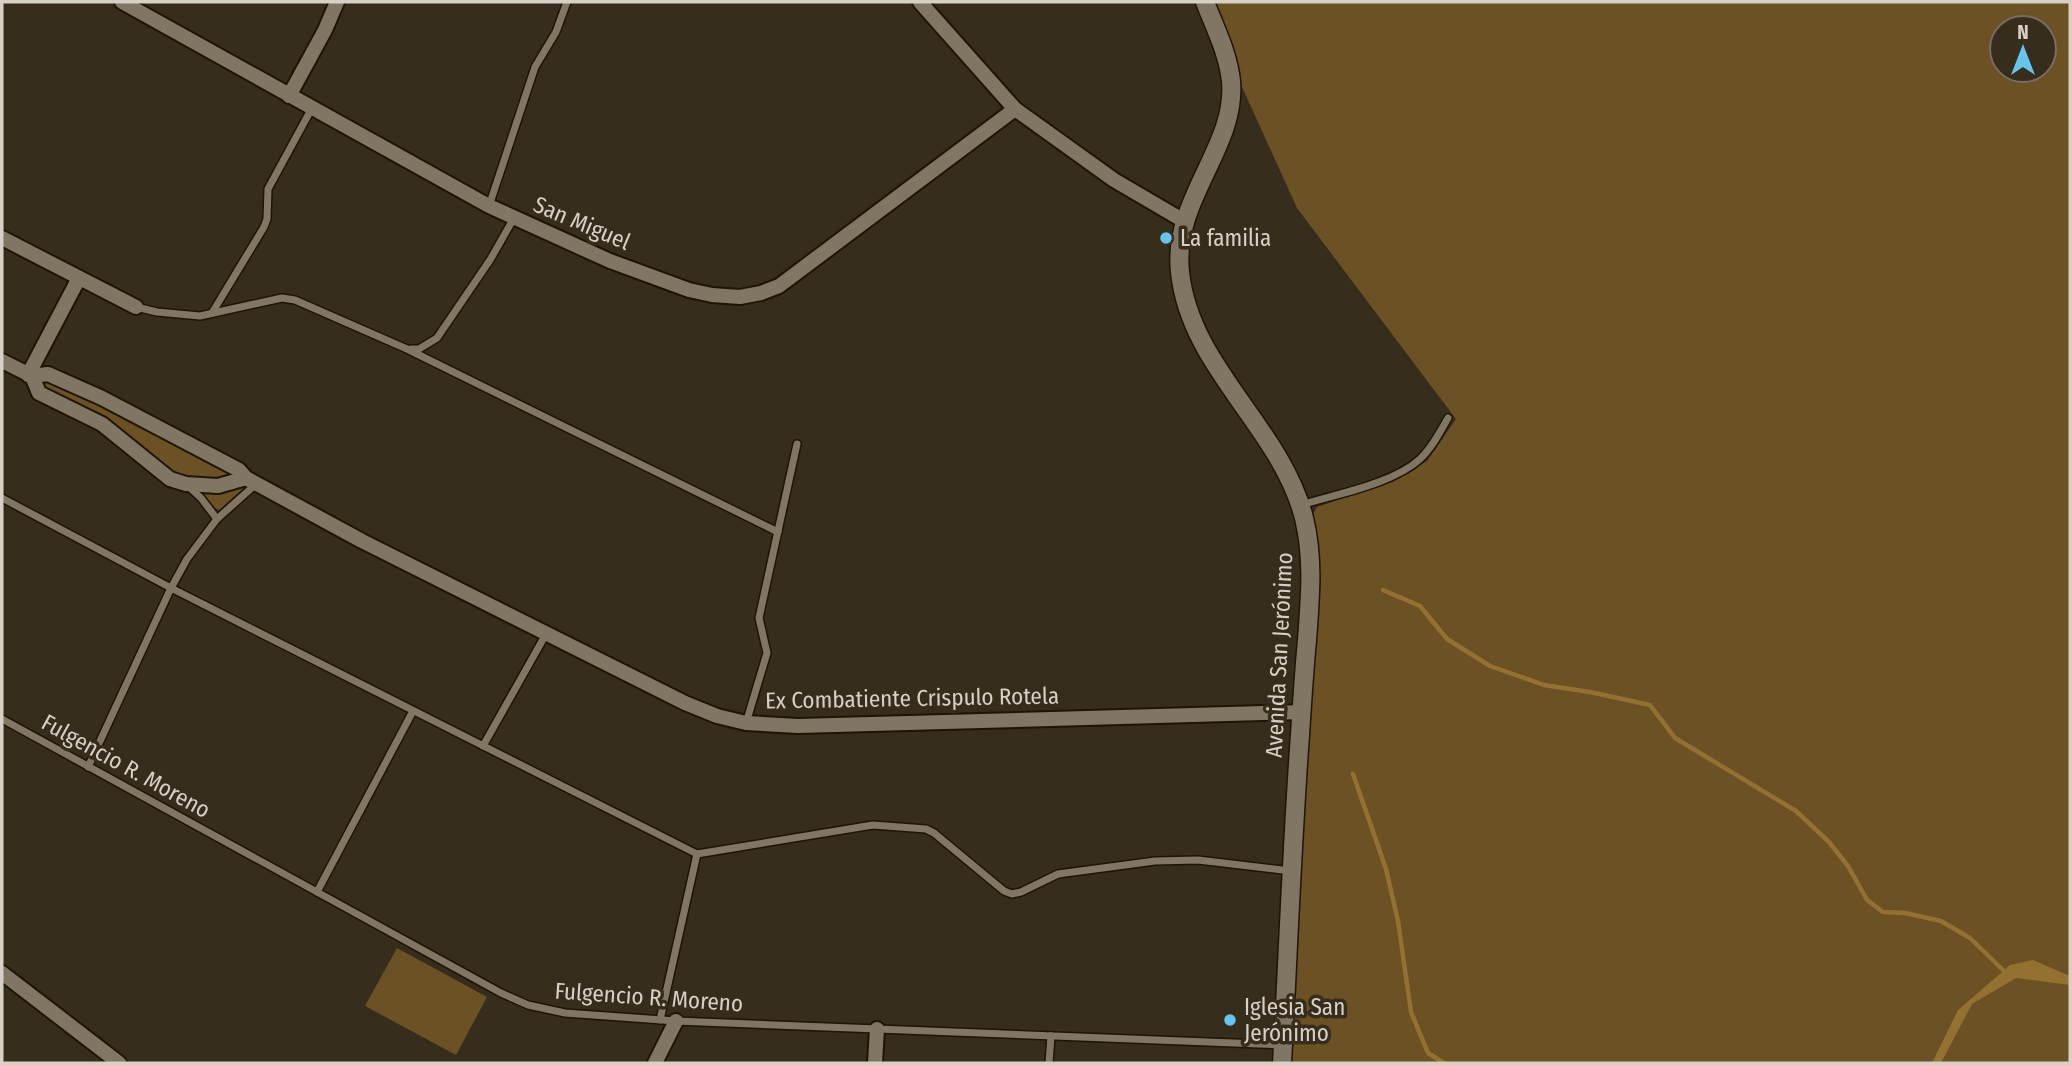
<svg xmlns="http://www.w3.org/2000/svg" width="2072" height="1065" viewBox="0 0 2072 1065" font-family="'Fira Sans Condensed',sans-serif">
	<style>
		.green { fill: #6b5123; fill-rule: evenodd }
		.water { fill: #947131 }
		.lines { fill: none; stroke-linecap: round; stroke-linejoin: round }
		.stream { stroke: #947131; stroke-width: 4.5 }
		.service-casing { stroke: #1e1506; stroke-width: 10 }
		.minor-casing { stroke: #1e1506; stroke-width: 18 }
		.tertiary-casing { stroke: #1e1506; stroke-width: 21 }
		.service { stroke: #817563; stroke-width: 7 }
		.minor { stroke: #817563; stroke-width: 14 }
		.tertiary { stroke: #817563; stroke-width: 18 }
		.poi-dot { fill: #66c4ef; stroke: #372d1d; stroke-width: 2.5 }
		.labels { text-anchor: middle; stroke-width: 7; stroke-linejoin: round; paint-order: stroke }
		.street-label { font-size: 23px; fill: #d7d0c6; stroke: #372d1d }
		.poi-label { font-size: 23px; fill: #d7d0c6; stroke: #372d1d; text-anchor: start }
	</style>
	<rect width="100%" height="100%" fill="#372d1d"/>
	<!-- green -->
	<g class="green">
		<path d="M1213,2H2070V1063H1289L1298,860L1319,596L1318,549L1311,518L1317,507L1393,481L1427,461L1456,419L1297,208L1238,78ZM2002,28H2044V70H2002Z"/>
		<path d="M45,379L119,412L235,474C217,482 190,483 172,473C157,466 148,451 135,441C107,418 74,402 41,386L42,380Z"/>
		<path d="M247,485L219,510L215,508L202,493Z"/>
		<path d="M397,948L487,997L456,1055L365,1006Z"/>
	</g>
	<!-- water -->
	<path class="water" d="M2033,960L2070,976V985L2016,978L1972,1004L1941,1063H1932L1958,1010L2010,965Z"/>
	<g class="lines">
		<!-- stream -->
		<g class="stream">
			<path d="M1383,590L1420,606L1447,639L1490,666L1544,685L1590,692L1650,705L1675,738L1796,811L1829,842L1848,866L1867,900L1883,912L1905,913L1941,921L1970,938L2006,973"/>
			<path d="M1353,774L1386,869L1398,921L1411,1012L1428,1053L1444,1063"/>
		</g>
		<defs>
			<g id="service">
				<path d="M489,206L535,67L556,32L567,2"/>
				<path d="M136,307L157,312L200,316L282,298L295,300L407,349L778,532"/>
				<path d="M212,313L264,227L267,219L268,189L312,108"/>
				<path d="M411,349H419L437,338L490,260L514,218"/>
				<path d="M189,487L201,498L217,519"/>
				<path d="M2,498L171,588L697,854L873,825L926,829L934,833L1004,891L1012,894L1021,892L1058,874L1155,861L1198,860L1291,871"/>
				<path d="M1301,505C1336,494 1393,484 1420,459C1432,448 1440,432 1448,418"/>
				<path d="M2,719L501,993L528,1005L565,1013L676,1021L1282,1045"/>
				<path d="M746,723L767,653L759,618L797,444"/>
				<path d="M483,746L546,634"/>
				<path d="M88,767L171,588L187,559L217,519L256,484"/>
				<path d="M317,892L413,711"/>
				<path d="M660,1020L697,854"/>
				<path d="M1049,1063L1051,1036"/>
			</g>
			<g id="minor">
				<path d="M122,2L489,206L610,261L689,290L712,295L740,297L761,293L779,286L1015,109"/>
				<path d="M920,2L1015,109L1114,180L1184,221"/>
				<path d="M289,96L325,30L337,2"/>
				<path d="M2,238L136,307"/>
				<path d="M2,361L32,376L48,374L102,398L239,470L246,478L362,541L685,703L717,716L746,723L798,726L1302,712"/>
				<path d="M28,375L79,278"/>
				<path d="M32,376L39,393L102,424L170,479L186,484L218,486L246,478"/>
				<path d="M2,973L119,1063"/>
				<path d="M655,1063L676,1021"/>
				<path d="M875,1063L877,1029"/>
			</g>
			<path id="tertiary" d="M1205,2C1215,28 1228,53 1231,81C1237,147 1172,199 1180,272C1190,368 1281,427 1304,518C1314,559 1310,599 1307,640C1304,672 1302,703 1300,735C1292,844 1288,954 1282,1063"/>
		</defs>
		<!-- service casing -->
		<use href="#service" class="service-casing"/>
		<!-- minor casing -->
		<use href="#minor" class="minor-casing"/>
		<!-- tertiary casing -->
		<use href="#tertiary" class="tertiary-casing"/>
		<!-- service -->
		<use href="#service" class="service"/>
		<!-- minor -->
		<use href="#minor" class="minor"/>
		<!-- tertiary -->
		<use href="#tertiary" class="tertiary"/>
	</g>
	<!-- markers -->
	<g class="poi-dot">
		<circle cx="1166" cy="238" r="7"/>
		<circle cx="1230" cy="1020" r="7"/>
	</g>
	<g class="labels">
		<!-- street labels -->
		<g class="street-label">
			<text transform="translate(582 223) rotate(23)" y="8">San Miguel</text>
			<text transform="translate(1279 655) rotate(-87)" y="8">Avenida San Jerónimo</text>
			<text transform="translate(912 698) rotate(-1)" y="8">Ex Combatiente Crispulo Rotela</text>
			<text transform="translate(126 766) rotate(29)" y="8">Fulgencio R. Moreno</text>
			<text transform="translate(649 997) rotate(4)" y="8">Fulgencio R. Moreno</text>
		</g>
		<!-- poi labels -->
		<g class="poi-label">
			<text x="1180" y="246">La familia</text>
			<text x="1244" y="1015">Iglesia San<tspan x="1244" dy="26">Jerónimo</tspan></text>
		</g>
	</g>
	<!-- border -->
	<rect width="2072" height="1065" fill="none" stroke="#d7d0c6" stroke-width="7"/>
	<!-- north arrow -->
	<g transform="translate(2023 49)"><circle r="33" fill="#372d1d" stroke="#776e61" stroke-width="2"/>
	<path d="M0-5L12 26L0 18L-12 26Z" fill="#66c4ef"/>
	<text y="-10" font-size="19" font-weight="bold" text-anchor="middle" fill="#d7d0c6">N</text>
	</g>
</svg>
